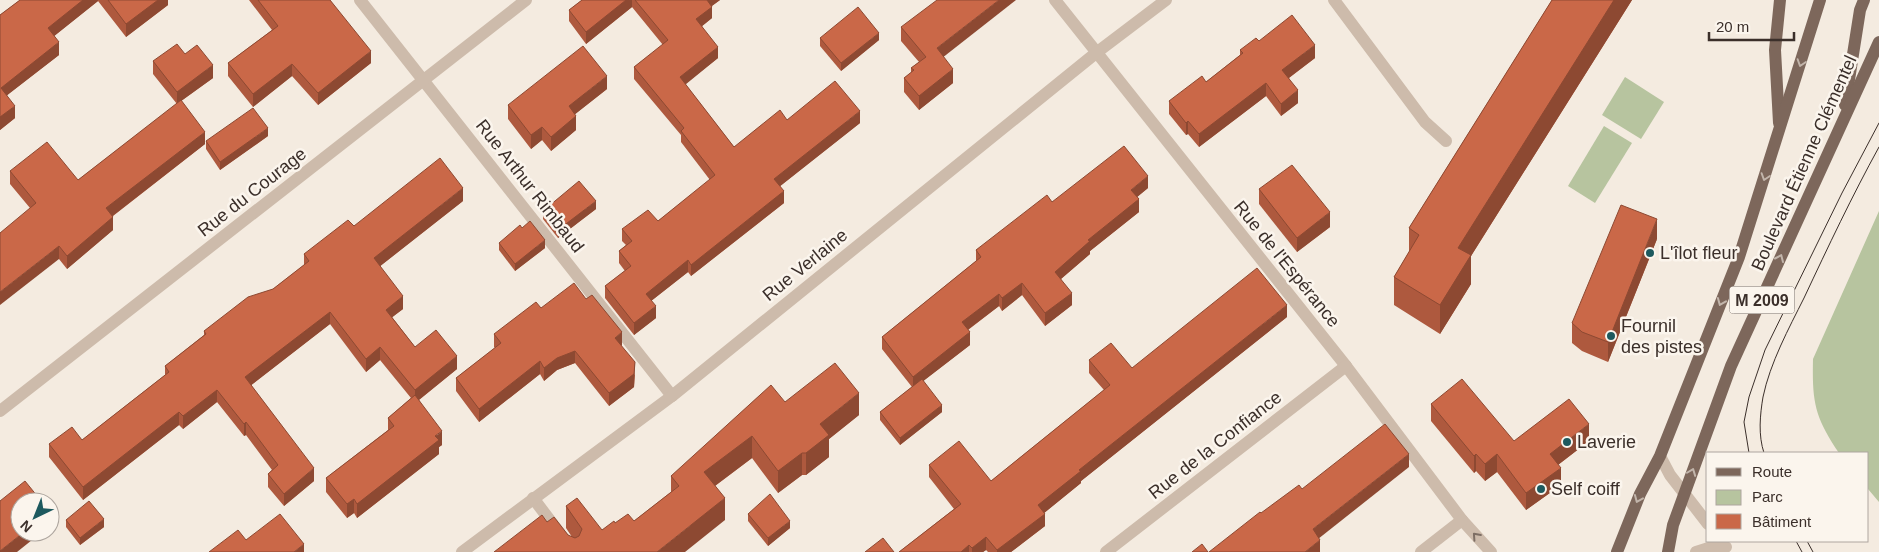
<svg xmlns="http://www.w3.org/2000/svg" width="1879" height="552" viewBox="0 0 1879 552" font-family="Helvetica,sans-serif">
	<style>
		.green { fill: #b7c49f }
		.lines { fill: none; stroke-linecap: round; stroke-linejoin: round }
		.street { stroke: #cdbbab; stroke-width: 12 }
		.primary { stroke: #7d675b; stroke-width: 12 }
		.tram { stroke: #3b2f2a; stroke-width: 1 }
		.wall { fill: #ae593e }
		.shaded-wall { fill: #8d4932 }
		.building { fill: #ca6848; stroke: #8d4932 }
		.oneway { stroke: #c2b5ab }
		.oneway2 { stroke: #7d6e64 }
		.poi-dot { fill: #1d595e; stroke: #fbf5ed; stroke-width: 2 }
		.labels { text-anchor: middle; stroke-width: 5; stroke-linejoin: round; paint-order: stroke }
		.shield { fill: #fbf5ed; stroke: #756a64; stroke-width: 1 }
		.shield-label { font-size: 16px; font-weight: bold; fill: #3b2f2a }
		.street-label { font-size: 18px; fill: #3b2f2a; stroke: #fbf5ed }
		.poi-label { font-size: 18px; fill: #3b2f2a; stroke: #fbf5ed; text-anchor: start }
	</style>
	<rect width="100%" height="100%" fill="#f4ebe0"/>
	<!-- green -->
	<g class="green">
		<path d="M1625,77L1664,102L1641,139L1602,115Z"/>
		<path d="M1604,126L1632,143L1595,203L1568,186Z"/>
		<path d="M1879,211V502L1868,489V453H1839C1815,417 1812,403 1813,359Z"/>
	</g>
	<g class="lines">
		<!-- street -->
		<g class="street">
			<path d="M360,0L672,396"/>
			<path d="M1055,0L1346,366L1462,520L1491,552"/>
			<path d="M1334,0L1425,122L1446,141"/>
			<path d="M0,411L526,0"/>
			<path d="M1660,456L1670,475L1708,524"/>
			<path d="M533,498L574,552"/>
			<path d="M462,552L672,396L1096,53L1166,0"/>
			<path d="M1106,552L1346,366"/>
			<path d="M1421,552L1462,520"/>
			<path d="M1696,552L1715,546L1726,547"/>
		</g>
		<!-- primary -->
		<g class="primary">
			<path d="M1845,105L1860,10L1864,0"/>
			<path d="M1779,123L1775,50L1780,0"/>
			<path d="M1617,552L1640,494L1660,456L1739,257L1820,0"/>
			<path d="M1668,552L1673,525L1731,366L1879,42"/>
		</g>
		<!-- tram -->
		<g class="tram">
			<path d="M1749,453L1744,422L1749,397L1765,350L1842,193L1879,123"/>
			<path d="M1764,453C1758,435 1760,415 1763,397C1770,363 1789,328 1804,298C1828,247 1852,196 1879,147"/>
			<path d="M1796,541L1802,552"/>
			<path d="M1807,541L1813,552"/>
		</g>
	</g>
	<!-- wall -->
	<g class="wall">
		<path d="M20,0H168V5L126,37L98,1L54,36L59,55L7,95L15,118L0,130V15Z"/>
		<path d="M249,0H330L371,63L318,105L292,76L253,107L228,76V63L272,30Z"/>
		<path d="M582,0H720L712,6V18L702,26L718,58L685,84L734,147L787,120L860,123L780,186L784,203L691,276L688,272L651,301L656,318L634,335L605,298V286L625,271L619,263V251L626,245L622,241V229L658,221L710,180L681,142V135L634,79V67L663,45L632,7L586,44L569,21V10Z"/>
		<path d="M1552,0H1632L1471,256V284L1440,334L1394,305V277L1409,252V228Z"/>
		<path d="M901,27L943,57L953,83L919,110L904,92V78L911,73V68L919,62L901,41Z"/>
		<path d="M820,38L879,40L841,71L820,46Z"/>
		<path d="M1259,41L1315,58L1289,78L1298,103L1281,116L1266,96L1199,147L1188,134L1186,135L1169,114V101L1206,82L1240,55V50Z"/>
		<path d="M185,54L213,78L181,101L205,144L113,216V230L67,269L59,259L30,208L10,184V171L78,180L177,104L153,74V61Z"/>
		<path d="M607,89L575,114L576,130L551,151L542,140L531,149L508,119V105Z"/>
		<path d="M268,136L220,170L206,149V141Z"/>
		<path d="M1148,188L1137,197L1139,212L1090,251V254L1061,279L1072,305L1045,326L1022,295L1002,311L999,306L968,330L970,345L923,381L942,412L900,445L880,420V412L912,387L882,349V337L976,261V250L1052,202Z"/>
		<path d="M1259,189L1330,227L1297,252L1259,204Z"/>
		<path d="M463,201L380,266L403,309L392,317L415,347L457,369L419,400L442,445L439,447V454L357,518L354,513L347,518L326,492V478L388,430V418L411,398L380,360L366,372L330,324L251,385L314,481L284,506L268,487V474L272,470L246,435L244,436L217,402L183,429L179,425L83,500L49,457V444L82,440L165,375V366L204,335V331L273,289L304,265V254L354,226Z"/>
		<path d="M596,209L558,238L543,219V211Z"/>
		<path d="M1657,239L1608,362L1582,351L1572,343V323Z"/>
		<path d="M499,243L545,248L515,271L499,250Z"/>
		<path d="M586,299L622,345L621,346L635,375L634,387L609,406L575,363L557,370L544,381L540,374L479,422L456,391V378L495,348L494,347V334L541,308Z"/>
		<path d="M1287,317L1081,481V483L1044,513L1045,526L1011,552H988L986,550L983,552H899L954,509L929,477V465L991,481L1104,390L1089,373V360L1132,368Z"/>
		<path d="M785,402L859,415L829,439V457L806,475H802L778,493L752,458L715,486L725,520L494,552L547,522L568,535L572,537L566,528V506L602,530L615,523L634,521L671,492V476Z"/>
		<path d="M1431,404L1514,441H1589L1558,465L1561,485L1526,510L1497,472L1485,481L1476,471L1474,473L1431,421Z"/>
		<path d="M748,514L790,528L768,546L748,521Z"/>
		<path d="M66,520L104,527L80,545L66,527Z"/>
	</g>
	<!-- shaded-wall -->
	<g class="shaded-wall">
		<path d="M83,0H98V1L48,41V28Z"/>
		<path d="M158,0H168V5L126,37V24Z"/>
		<path d="M626,0H632V7L586,44V32Z"/>
		<path d="M706,0H720L706,10Z"/>
		<path d="M999,0H1016L937,62V48Z"/>
		<path d="M1614,0H1632L1471,256V284L1440,334V305L1458,248Z"/>
		<path d="M712,7V18L696,31V19Z"/>
		<path d="M879,33V40L841,71V63Z"/>
		<path d="M59,42V55L1,100V88Z"/>
		<path d="M1315,45V58L1282,83V70Z"/>
		<path d="M718,47V58L680,89V77Z"/>
		<path d="M371,51V63L318,105V93Z"/>
		<path d="M292,64V76L253,107V94Z"/>
		<path d="M213,65V78L177,104V92Z"/>
		<path d="M953,69V83L919,110V96Z"/>
		<path d="M607,76V89L569,119V106Z"/>
		<path d="M1266,83V96L1199,147V134Z"/>
		<path d="M1298,90V103L1281,116V104Z"/>
		<path d="M15,106V118L0,130V117Z"/>
		<path d="M860,111V123L774,191V179Z"/>
		<path d="M576,116V130L551,151V137Z"/>
		<path d="M1188,121V134L1186,135V123Z"/>
		<path d="M542,127V140L531,149V135Z"/>
		<path d="M268,128V136L220,170V162Z"/>
		<path d="M205,132V144L106,221V208Z"/>
		<path d="M1148,176V188L1131,202V190Z"/>
		<path d="M463,188V201L374,271V258Z"/>
		<path d="M784,191V203L691,276V265Z"/>
		<path d="M1139,199V212L1090,251V254L1055,284V272L1088,240Z"/>
		<path d="M596,201V209L558,238V230Z"/>
		<path d="M1330,212V227L1297,252V238Z"/>
		<path d="M113,217V230L67,269V256Z"/>
		<path d="M1657,219V239L1608,362V342Z"/>
		<path d="M545,240V248L515,271V264Z"/>
		<path d="M59,246V259L0,305V292Z"/>
		<path d="M688,260V272L646,305V294Z"/>
		<path d="M1022,283V295L1002,311V298Z"/>
		<path d="M1072,293V305L1045,326V313Z"/>
		<path d="M999,294V306L962,334V322Z"/>
		<path d="M403,296V309L386,322V310Z"/>
		<path d="M1287,305V317L1081,481V483L1038,518V505L1079,470Z"/>
		<path d="M656,306V318L634,335V323Z"/>
		<path d="M330,312V324L245,390V377Z"/>
		<path d="M622,332V345L615,351V338Z"/>
		<path d="M970,332V345L913,389V377Z"/>
		<path d="M380,347V360L366,372V359Z"/>
		<path d="M575,351V363L557,370L544,381V368L557,358Z"/>
		<path d="M457,356V369L415,403V390Z"/>
		<path d="M540,361V374L479,422V409Z"/>
		<path d="M635,362L634,387L609,406V393Z"/>
		<path d="M217,390V402L183,429V416Z"/>
		<path d="M859,393V415L829,439V457L806,475V453L820,424Z"/>
		<path d="M942,405V412L900,445V438Z"/>
		<path d="M179,412V425L83,500V487Z"/>
		<path d="M246,422V435L244,436V424Z"/>
		<path d="M1589,424V441L1550,471V454Z"/>
		<path d="M442,431V445L439,447V454L357,518V504Z"/>
		<path d="M752,436V458L704,494V472Z"/>
		<path d="M802,453V475L778,493V471Z"/>
		<path d="M1409,454V467L1313,543V529Z"/>
		<path d="M1476,454V471L1474,473V456Z"/>
		<path d="M1497,454V472L1485,481V464Z"/>
		<path d="M314,468V481L284,506V494Z"/>
		<path d="M1561,468V485L1526,510V493Z"/>
		<path d="M725,498V520L685,552H657Z"/>
		<path d="M354,499V513L347,518V504Z"/>
		<path d="M1045,514V526L1011,552H997V550Z"/>
		<path d="M104,519V527L80,545V538Z"/>
		<path d="M790,521V528L768,546V538Z"/>
		<path d="M24,532H42L17,552H0V551Z"/>
		<path d="M986,537V550L983,552H972V548Z"/>
		<path d="M1320,540V552H1305Z"/>
		<path d="M304,544V552H294Z"/>
		<path d="M969,545V552H961Z"/>
	</g>
	<!-- building -->
	<g class="building">
		<path d="M20,0H83L48,28L59,42L1,88L15,106L0,117V15Z"/>
		<path d="M108,0H158L126,24Z"/>
		<path d="M258,0H330L371,51L318,93L292,64L253,94L228,63L278,26Z"/>
		<path d="M582,0H626L586,32L569,10Z"/>
		<path d="M635,0H707L712,7L696,19L718,47L680,77L734,147L780,110L787,120L835,81L860,111L774,179L784,191L691,265L688,260L646,294L656,306L634,323L605,286L631,266L619,251L632,241L622,229L648,210L658,221L715,175L681,131L684,128L634,67L668,40Z"/>
		<path d="M937,0H999L937,48L953,69L919,96L904,78L914,70L911,68L926,57L901,27Z"/>
		<path d="M1552,0H1614L1458,248L1471,255L1440,305L1394,277L1419,235L1409,228Z"/>
		<path d="M858,7L879,33L841,63L820,38Z"/>
		<path d="M1292,15L1315,45L1282,70L1298,90L1281,104L1266,83L1199,134L1188,121L1186,123L1169,101L1202,76L1206,82L1243,53L1240,50L1256,38L1259,41Z"/>
		<path d="M177,44L185,54L197,45L213,65L177,92L153,61Z"/>
		<path d="M583,46L607,76L569,106L576,116L551,137L542,127L531,135L508,105Z"/>
		<path d="M181,100L205,132L106,208L113,217L67,256L59,246L0,292V233L36,203L10,171L47,142L78,180Z"/>
		<path d="M253,108L268,128L220,162L206,141Z"/>
		<path d="M1124,146L1148,176L1131,190L1139,199L1088,240L1090,241L1055,272L1072,293L1045,313L1022,283L1002,298L999,294L962,322L970,332L913,377L882,337L981,257L976,250L1047,195L1052,202Z"/>
		<path d="M440,158L463,188L374,258L403,296L386,310L415,347L436,330L457,356L415,390L380,347L366,359L330,312L245,377L314,468L284,494L268,474L278,465L246,422L244,424L217,390L183,416L179,412L83,487L49,444L72,427L82,440L169,372L165,366L206,334L204,331L248,297L273,289L309,261L304,254L348,220L354,226Z"/>
		<path d="M1292,165L1330,212L1297,238L1259,189Z"/>
		<path d="M579,181L596,201L558,230L543,211Z"/>
		<path d="M1621,205L1657,219L1608,342L1582,332L1572,323Z"/>
		<path d="M530,221L545,240L515,264L499,243L520,225L522,228Z"/>
		<path d="M1257,268L1287,305L1079,470L1081,471L1038,505L1045,514L997,550L986,537L972,548L969,545L961,552H899L961,504L929,465L959,441L991,481L1110,385L1089,360L1111,343L1132,368Z"/>
		<path d="M574,283L586,299L592,295L622,332L615,338L635,362L634,374L609,393L575,351L557,358L544,368L540,361L479,409L456,378L501,343L494,334L536,302L541,308Z"/>
		<path d="M835,363L859,393L820,424L829,435L806,453H802L778,471L752,436L704,472L725,498L657,552H494L542,515L547,522L554,517L568,535L575,538L579,536L582,529L566,506L577,498L602,530L614,521L615,523L628,514L634,521L679,486L671,476L771,385L785,402Z"/>
		<path d="M922,379L942,405L900,438L880,412Z"/>
		<path d="M1462,379L1514,441L1569,399L1589,424L1550,454L1561,468L1526,493L1497,454L1485,464L1476,454L1474,456L1431,404Z"/>
		<path d="M415,395L442,431L435,436L439,440L357,504L354,499L347,504L326,478L394,426L388,418Z"/>
		<path d="M1385,424L1409,454L1313,529L1320,540L1305,552H1209L1260,512L1261,513L1299,485L1302,489Z"/>
		<path d="M25,481L42,502H20V532H24L0,551V501Z"/>
		<path d="M770,494L790,521L768,538L748,514Z"/>
		<path d="M89,501L104,519L80,538L66,520Z"/>
		<path d="M280,514L304,544L294,552H209L238,530L246,540Z"/>
		<path d="M883,538L894,552H865Z"/>
		<path d="M1202,544L1208,552H1192Z"/>
	</g>
	<!-- one-way arrows -->
	<defs><path id="oneway-chevron" d="M-2-3.5L2.5 0L-2 3.5" fill="none" stroke-width="1.6" stroke-linecap="round" stroke-linejoin="round" transform="scale(1.25)"/></defs>
	<g class="oneway">
		<use href="#oneway-chevron" transform="translate(1801 63) rotate(108)"/>
		<use href="#oneway-chevron" transform="translate(1765 177) rotate(108)"/>
		<use href="#oneway-chevron" transform="translate(1780 258) rotate(-66)"/>
		<use href="#oneway-chevron" transform="translate(1721 302) rotate(112)"/>
		<use href="#oneway-chevron" transform="translate(1692 472) rotate(-69)"/>
		<use href="#oneway-chevron" transform="translate(1638 499) rotate(113)"/>
	</g>
	<use class="oneway2" href="#oneway-chevron" transform="translate(1476 536) rotate(-132)"/>
	<!-- markers -->
	<g class="poi-dot">
		<circle cx="1650" cy="253" r="5"/>
		<circle cx="1611" cy="336" r="5"/>
		<circle cx="1567" cy="442" r="5"/>
		<circle cx="1541" cy="489" r="5"/>
	</g>
	<g class="labels">
		<!-- shield labels -->
		<rect class="shield" x="1729.5" y="286.5" width="65" height="27" rx="4"/>
		<g class="shield-label">
			<text x="1762" y="306">M 2009</text>
		</g>
		<!-- street labels -->
		<g class="street-label">
			<text transform="translate(1804 163) rotate(-66)" y="6">Boulevard Étienne Clémentel</text>
			<text transform="translate(530 186) rotate(52)" y="6">Rue Arthur Rimbaud</text>
			<text transform="translate(252 192) rotate(-38)" y="6">Rue du Courage</text>
			<text transform="translate(1287 264) rotate(51)" y="6">Rue de l'Espérance</text>
			<text transform="translate(805 265) rotate(-39)" y="6">Rue Verlaine</text>
			<text transform="translate(1215 445) rotate(-38)" y="6">Rue de la Confiance</text>
		</g>
		<!-- poi labels -->
		<g class="poi-label">
			<text x="1660" y="259">L'îlot fleur</text>
			<text x="1621" y="332">Fournil<tspan x="1621" dy="21">des pistes</tspan></text>
			<text x="1577" y="448">Laverie</text>
			<text x="1551" y="495">Self coiff</text>
		</g>
	</g>
	<!-- legend -->
	<rect x="1706" y="452" width="162" height="90" fill="#fbf5ed" stroke="#aea69f"/>
	<rect x="1716" y="468" width="25" height="8" fill="#7d675b" stroke="#aea69f"/>
	<text x="1752" y="477" font-size="15" fill="#3b2f2a">Route</text>
	<rect x="1716" y="490" width="25" height="15" fill="#b7c49f" stroke="#aea69f"/>
	<text x="1752" y="502" font-size="15" fill="#3b2f2a">Parc</text>
	<rect x="1716" y="514" width="25" height="15" fill="#ca6848" stroke="#aea69f"/>
	<text x="1752" y="527" font-size="15" fill="#3b2f2a">Bâtiment</text>
	<!-- north arrow -->
	<g transform="translate(35 517) rotate(223)"><circle r="24" fill="#fbf5ed" stroke="#aea69f"/>
	<path d="M0-4L9 19L0 12L-9 19Z" fill="#1d595e"/>
	<text y="-8" font-size="14" font-weight="bold" text-anchor="middle" fill="#3b2f2a">N</text>
	</g>
	<!-- scale -->
	<path d="M1709 32v8h85v-8" fill="none" stroke="#3b2f2a" stroke-width="2.5"/>
	<text x="1716" y="32" font-size="15" fill="#3b2f2a" stroke="#fbf5ed" stroke-width="4" paint-order="stroke">20 m</text>
</svg>
